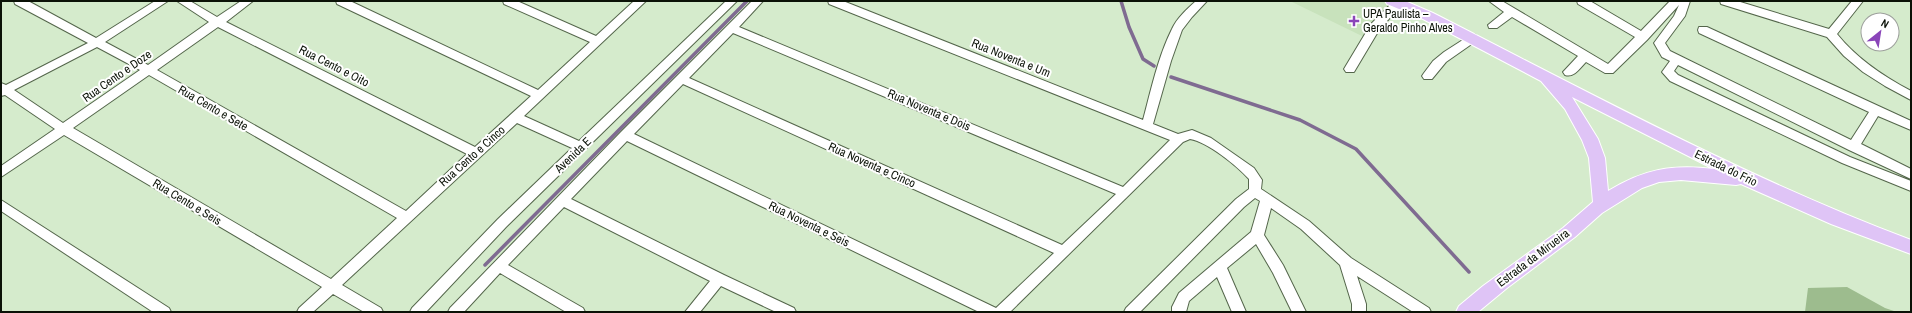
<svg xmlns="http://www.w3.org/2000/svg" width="1912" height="313" viewBox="0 0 1912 313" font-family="'Archivo Narrow',sans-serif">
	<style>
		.built { fill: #c8e2bc }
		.green { fill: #9dbc8e }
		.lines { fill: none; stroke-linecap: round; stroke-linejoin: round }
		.stream { stroke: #7f6b91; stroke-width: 3.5 }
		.minor-casing { stroke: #54664b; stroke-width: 2 }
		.major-casing { stroke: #fff; stroke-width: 2 }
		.minor { fill: #fff; fill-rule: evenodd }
		.major { fill: #dfc4f6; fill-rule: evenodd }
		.poi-dot { fill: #8a45b9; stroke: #fff; stroke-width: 1.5 }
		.labels { text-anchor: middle; stroke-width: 4; stroke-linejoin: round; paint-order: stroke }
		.poi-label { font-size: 12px; fill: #0b1207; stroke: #fff; text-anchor: start }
		.street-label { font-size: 12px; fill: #0b1207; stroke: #fff }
	</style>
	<rect width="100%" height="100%" fill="#d5ebcc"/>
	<!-- built -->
	<path class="built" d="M1290,1H1383L1390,5L1364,37Z"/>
	<!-- green -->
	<path class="green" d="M1847,287L1885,308L1897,312H1805L1808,288Z"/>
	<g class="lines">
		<!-- stream -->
		<g class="stream">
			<path d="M1121,1L1129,27L1143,59L1154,66"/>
			<path d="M1171,77L1300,120L1356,149L1469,272"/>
			<path d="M485,265L747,1"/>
		</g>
		<defs>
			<g id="minor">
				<path d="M14,1H28L96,38L155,1H168L105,42L148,65L209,22L177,1H190L217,17L241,1H253L226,22L475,147L531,96L337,4L336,1H350L538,90L590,42L504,4L503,1H517L596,36L634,1H646L524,116L579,141L726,1H737L506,227L426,312H410L412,308L498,219L572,148L517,123L342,285L381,308L383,312H364L333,294L313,312H297L299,308L322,287L64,135L1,177V166L55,129L5,95L1,96V83L6,85L88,43L15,4ZM218,27L467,154L406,211L157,70ZM97,47L140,70L63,123L14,90ZM149,75L397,218L331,279L73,128Z"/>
				<path d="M752,1H763L739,27L1123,187L1170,140L829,4L828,1H843L1143,120C1151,90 1158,57 1172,29C1177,18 1187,9 1196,1H1207L1192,17L1182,30L1171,61L1153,124L1178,134L1192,130L1211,138L1254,168L1262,180L1261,189L1309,221L1351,258L1429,308L1431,312H1413L1357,276L1366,304V312H1352V304L1340,265L1301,229L1271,208L1264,235L1283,265L1306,312H1292L1273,273L1256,244L1227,268L1246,312H1232L1217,277L1189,301L1186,312H1172V307L1179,293L1251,232L1260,201L1255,198L1244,207L1140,312H1124L1126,308L1236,199L1249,189V179C1237,166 1208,142 1190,139L1183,142L1010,312H979L627,141L571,199L724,275L794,308L796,312H776L721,286L700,312H685L710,281L564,207L508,265L583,308L585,312H566L500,273L464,312H448L450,308L621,132ZM733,33L1116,194L1062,245L689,78ZM683,84L1054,253L996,308L634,134Z"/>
				<path d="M1394,1H1402L1403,3L1379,30L1354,72H1346L1344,69L1371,24Z"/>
				<path d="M1489,1H1502L1608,64L1635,37L1578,4L1577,1H1590L1641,31L1670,1H1690L1685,16L1665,43L1670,51L1851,140L1869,112L1699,33L1698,30L1699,27H1707L1911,121V130L1878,116L1861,144L1911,169V179L1849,150L1678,65L1674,71L1678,75L1850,157L1911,181V191L1842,163L1670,81L1662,72L1670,61L1662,57L1654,43L1674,16L1679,5L1647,40L1613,73H1605L1586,62C1580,68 1574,78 1565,75L1563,72L1578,56L1512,17L1497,28H1489L1488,25L1504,12Z"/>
				<path d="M1720,1H1737L1829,29L1852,1H1863L1837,34C1857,59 1883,76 1911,91V100L1885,86L1863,72L1844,56L1827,37L1721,4Z"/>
				<path d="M1472,34L1476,35L1477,38L1476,41L1446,62L1432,79H1424L1422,76L1424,73L1433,61L1444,52Z"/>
				<path d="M1,200L169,308L171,312H153L1,211Z"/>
			</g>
			<path id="major" d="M1385,1H1405L1433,13C1590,93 1746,178 1911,240V254L1831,224L1741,184L1736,185L1681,180L1659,182L1642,188L1602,213L1575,237L1507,288L1478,312H1456L1459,306L1483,286L1563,228L1593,202L1589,158L1582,140L1565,109L1541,81L1423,19L1387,4ZM1572,97L1714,169C1672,164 1644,169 1608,191L1605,158L1598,139Z"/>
		</defs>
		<!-- minor casing -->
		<use href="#minor" class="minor-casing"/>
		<!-- major casing -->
		<use href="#major" class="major-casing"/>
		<!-- minor -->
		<use href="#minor" class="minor"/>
		<!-- major -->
		<use href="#major" class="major"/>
	</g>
	<!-- markers -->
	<path class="poi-dot" d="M1352 15h4v4h4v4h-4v4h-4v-4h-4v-4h4z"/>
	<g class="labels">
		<!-- poi labels -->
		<g class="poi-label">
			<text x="1363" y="18">UPA Paulista –<tspan x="1363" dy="14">Geraldo Pinho Alves</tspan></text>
		</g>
		<!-- street labels -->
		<g class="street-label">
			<text transform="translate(1011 58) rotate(22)" y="4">Rua Noventa e Um</text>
			<text transform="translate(334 66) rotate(27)" y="4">Rua Cento e Oito</text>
			<text transform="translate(117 76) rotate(-35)" y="4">Rua Cento e Doze</text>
			<text transform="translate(213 108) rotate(30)" y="4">Rua Cento e Sete</text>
			<text transform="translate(929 110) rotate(23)" y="4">Rua Noventa e Dois</text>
			<text transform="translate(573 155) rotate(-44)" y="4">Avenida E</text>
			<text transform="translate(472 156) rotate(-42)" y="4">Rua Cento e Cinco</text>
			<text transform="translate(872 165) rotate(24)" y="4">Rua Noventa e Cinco</text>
			<text transform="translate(1726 168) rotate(26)" y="4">Estrada do Frio</text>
			<text transform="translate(187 202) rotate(31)" y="4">Rua Cento e Seis</text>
			<text transform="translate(809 224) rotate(26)" y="4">Rua Noventa e Seis</text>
			<text transform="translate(1533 258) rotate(-37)" y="4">Estrada da Mirueira</text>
		</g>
	</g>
	<!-- border -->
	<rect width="1912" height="313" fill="none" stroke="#0b1207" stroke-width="4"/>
	<!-- north arrow -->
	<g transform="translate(1880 32) rotate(30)"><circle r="19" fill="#ffffff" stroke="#9da09c"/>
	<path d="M0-3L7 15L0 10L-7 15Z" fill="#8a45b9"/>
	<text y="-6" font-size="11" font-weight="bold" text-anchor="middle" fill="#0b1207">N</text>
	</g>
</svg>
